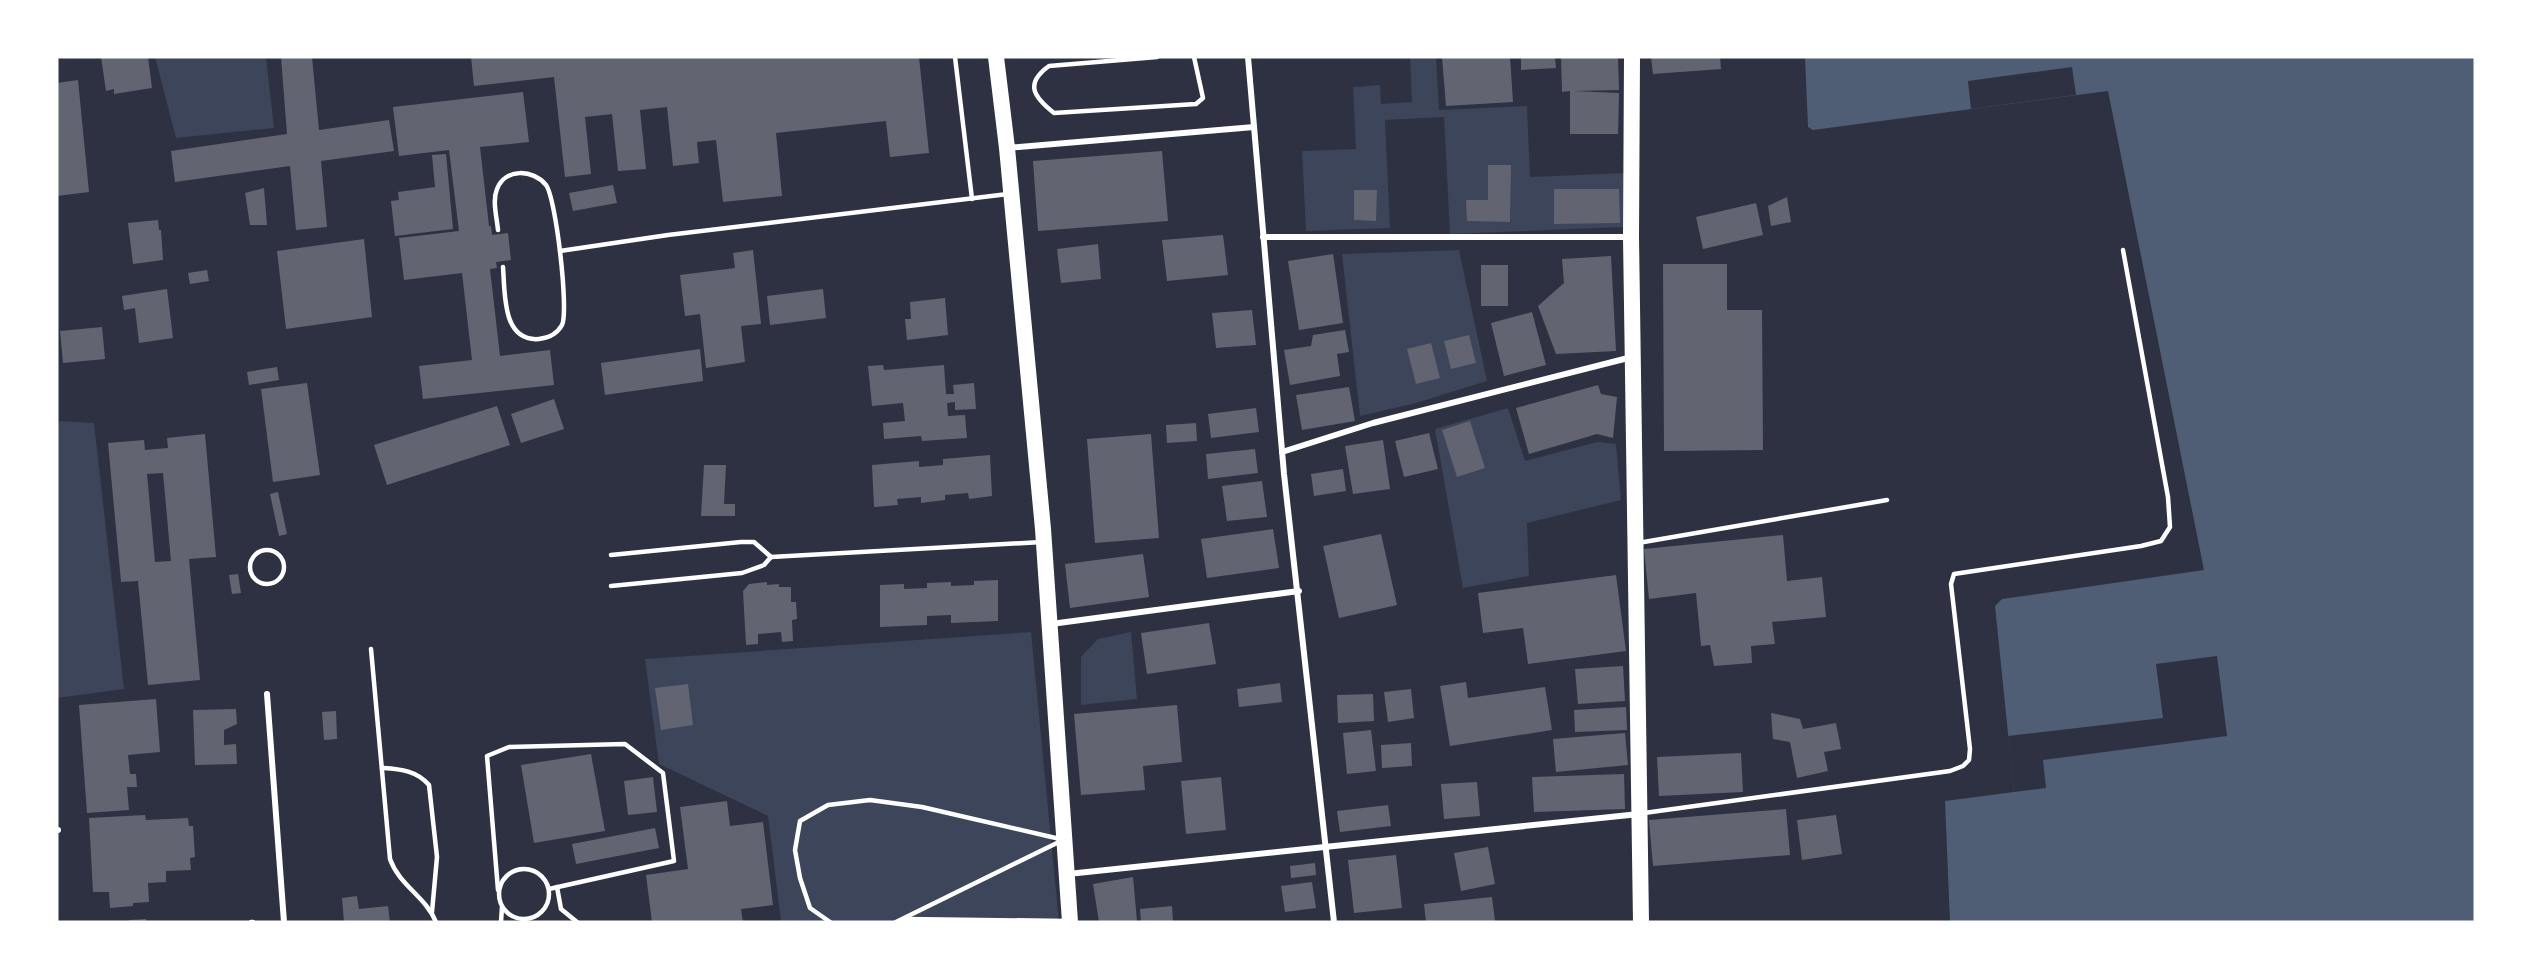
<svg xmlns="http://www.w3.org/2000/svg" width="2532" height="979" viewBox="0 0 2532 979" font-family="Montserrat,sans-serif">
	<style>
		.green { fill: #3c4559 }
		.water { fill: #4f5d75 }
		.pier { fill: #2d3142 }
		.building { fill: #626471; fill-rule: evenodd }
		.lines { fill: none; stroke-linecap: round; stroke-linejoin: round }
		.service { stroke: #fff; stroke-width: 4.5 }
		.minor { stroke: #fff; stroke-width: 6 }
		.trunk { stroke: #fff; stroke-width: 16 }
	</style>
	<rect width="100%" height="100%" fill="#2d3142"/>
	<!-- green -->
	<g class="green">
		<path d="M155,57H266L274,128L176,138Z"/>
		<path d="M1410,57H1436L1439,110L1527,106L1530,177L1624,173L1623,227L1450,234L1444,117L1385,120L1390,228L1306,231L1302,151L1356,149L1353,87L1380,85L1381,104L1412,102Z"/>
		<path d="M1459,250L1487,381L1416,403L1360,416L1342,254Z"/>
		<path d="M1508,408L1525,461L1597,442L1616,444L1621,500L1527,523L1529,576L1463,588L1435,429Z"/>
		<path d="M60,421L94,423L124,689L57,698V427Z"/>
		<path d="M1031,632L1059,922H776L781,921L768,816L659,764L645,659Z"/>
		<path d="M1131,632L1137,699L1081,705V657L1098,639Z"/>
	</g>
	<!-- water -->
	<path class="water" d="M1805,57H2475V922H1950L1945,801L2014,792L1995,606L2002,599L2204,570L2108,91L1813,130L1808,127Z"/>
	<!-- pier -->
	<g class="pier">
		<path d="M2072,67L2076,95L1971,109L1968,81Z"/>
		<path d="M2217,656L2227,736L2043,760L2046,788L2014,792L2008,736L2163,718L2156,664Z"/>
	</g>
	<!-- building -->
	<g class="building">
		<path d="M101,57H148L152,88L114,94V89L106,91Z"/>
		<path d="M281,57H312L319,130L389,120L394,151L321,161L327,227L296,230L290,166L175,182L171,151L287,134Z"/>
		<path d="M471,57H919L929,153L890,157L886,121L776,133L782,196L723,202L716,140L697,142L699,163L673,166L667,107L640,110L646,169L618,171L612,114L585,117L591,174L565,177L554,77L474,86Z"/>
		<path d="M1442,57H1510L1513,102L1446,106Z"/>
		<path d="M1521,57H1555L1556,68L1521,70Z"/>
		<path d="M1561,57H1618L1619,90L1574,91L1619,93L1618,134H1570V91L1562,92Z"/>
		<path d="M1651,57H1720L1721,69L1653,74Z"/>
		<path d="M78,80L89,192L57,196V83Z"/>
		<path d="M523,92L529,142L480,147L489,226H491L492,235L508,233L511,260L496,262L497,268L490,269L500,356L550,350L554,385L423,399L419,366L472,360L462,273L404,280L399,238L459,231L449,150L399,156L393,107Z"/>
		<path d="M1162,151L1168,221L1038,231L1033,161Z"/>
		<path d="M446,154L453,229L395,236L391,201L399,200L398,192L435,187L432,155Z"/>
		<path d="M1488,165H1511L1510,222L1467,221L1466,200H1488Z"/>
		<path d="M613,185L617,203L573,211L569,193Z"/>
		<path d="M264,188L267,225H250L245,193Z"/>
		<path d="M1554,189H1619L1620,223L1554,224Z"/>
		<path d="M1354,190H1377L1376,221L1354,220Z"/>
		<path d="M1787,197L1791,222L1771,226L1768,206Z"/>
		<path d="M1756,203L1763,235L1703,249L1696,217Z"/>
		<path d="M158,220L159,230H161L163,260L133,264L128,223Z"/>
		<path d="M1223,235L1228,275L1167,281L1162,240Z"/>
		<path d="M364,239L372,317L286,329L277,251Z"/>
		<path d="M1098,244L1101,279L1061,283L1057,249Z"/>
		<path d="M753,250L761,324L741,326L745,362L706,368L700,314L685,316L680,275L735,268L733,253Z"/>
		<path d="M1333,254L1343,323L1299,330L1288,261Z"/>
		<path d="M1611,256L1616,351L1556,354L1538,306L1564,283L1562,259Z"/>
		<path d="M1663,264H1727V310H1762L1763,450L1664,451Z"/>
		<rect x="1481" y="265" width="27" height="41"/>
		<path d="M207,270L209,281L190,284L188,273Z"/>
		<path d="M167,289L173,338L139,343L135,308L124,310L122,296Z"/>
		<path d="M823,289L826,318L770,325L767,296Z"/>
		<path d="M945,298L948,335L907,340L905,319H911L910,302Z"/>
		<path d="M1252,310L1256,345L1216,348L1212,313Z"/>
		<path d="M1532,312L1546,365L1504,376L1491,323Z"/>
		<path d="M102,327L105,359L63,363L60,331Z"/>
		<path d="M1345,330L1349,352L1337,354L1340,376L1290,385L1284,350L1311,346L1313,335Z"/>
		<path d="M1469,335L1476,363L1451,369L1444,341Z"/>
		<path d="M1431,343L1440,378L1416,384L1407,349Z"/>
		<path d="M700,349L703,381L605,395L601,363Z"/>
		<path d="M883,365L884,370L944,365L946,394H954L953,385L974,383L976,409L955,410V402L947,403L948,416L965,415L967,438L922,441L921,436L884,439L883,423L905,421L903,403L872,406L868,366Z"/>
		<path d="M277,367L279,380L249,385L247,372Z"/>
		<path d="M307,383L320,475L273,482L261,389Z"/>
		<path d="M1598,385L1601,394L1617,397L1613,438L1597,434L1529,454L1516,408Z"/>
		<path d="M1349,387L1355,421L1302,430L1296,395Z"/>
		<path d="M554,399L564,429L521,443L511,414Z"/>
		<path d="M497,406L510,445L387,485L374,445Z"/>
		<path d="M1256,408L1259,432L1211,438L1208,414Z"/>
		<path d="M1470,421L1485,468L1457,477L1442,430Z"/>
		<path d="M1196,423L1197,441L1167,443L1166,425Z"/>
		<path d="M1429,433L1438,469L1404,477L1395,441Z"/>
		<path d="M205,434L216,557L189,559L200,680L148,685L138,581L121,582L108,443L144,440L145,450L168,448L167,438ZM163,473L171,561L155,562L147,474Z"/>
		<path d="M1151,434L1159,538L1095,543L1087,439Z"/>
		<path d="M1383,440L1390,489L1353,494L1345,446Z"/>
		<path d="M1255,449L1258,473L1208,479L1206,454Z"/>
		<path d="M990,455L992,496L969,499L968,493L945,495V500L921,503V497L897,499L898,505L874,507L872,465L919,461V467L943,465V459Z"/>
		<path d="M704,465H726L724,504H735V516H701Z"/>
		<path d="M1343,469L1346,491L1314,496L1311,474Z"/>
		<path d="M1262,481L1267,517L1227,521L1222,486Z"/>
		<path d="M278,492L287,534L279,536L270,494Z"/>
		<path d="M1273,529L1279,568L1207,578L1201,539Z"/>
		<path d="M1381,534L1397,605L1339,618L1323,546Z"/>
		<path d="M1783,535L1787,581L1822,577L1826,617L1772,622L1775,644L1751,646L1752,663L1714,666L1710,645L1701,646L1696,593L1649,599L1644,549Z"/>
		<path d="M1143,554L1149,597L1070,608L1065,564Z"/>
		<path d="M238,574L241,593L232,594L229,575Z"/>
		<path d="M1616,575L1626,651L1528,664L1523,628L1483,633L1478,593Z"/>
		<path d="M998,580V621L951,623V615L927,616V625L880,627V585L904,584V589L927,588V583L951,582V586L974,585V581Z"/>
		<path d="M767,582V585L779,584V587H791V602H796L797,619L792,620L793,641L782,642L781,632L758,634V644L746,645L743,591L749,584Z"/>
		<path d="M1209,623L1216,664L1147,674L1141,633Z"/>
		<path d="M1623,666L1625,701L1578,704L1575,669Z"/>
		<path d="M1466,682L1468,698L1545,687L1552,730L1450,746L1440,686Z"/>
		<path d="M1280,683L1282,702L1239,707L1237,689Z"/>
		<path d="M688,684L693,725L661,730L655,688Z"/>
		<path d="M1411,689L1414,718L1388,722L1384,692Z"/>
		<path d="M1373,694L1374,721L1338,723L1337,695Z"/>
		<path d="M156,699L160,752L128,755L130,774H136L137,787H127L129,810L87,813L79,705Z"/>
		<path d="M1177,705L1182,762L1143,766L1145,790L1081,795L1074,714Z"/>
		<path d="M1626,707L1627,730L1575,732L1574,710Z"/>
		<path d="M236,709L237,724L224,730V745L236,744L237,764L195,765L193,710Z"/>
		<path d="M336,711L337,739L324,740L322,712Z"/>
		<path d="M1771,713L1800,719L1803,729L1836,723L1841,749L1824,752L1828,771L1797,778L1790,742L1773,739Z"/>
		<path d="M1371,730L1376,771L1347,774L1343,733Z"/>
		<path d="M1625,733L1628,765L1556,772L1553,739Z"/>
		<path d="M1411,743L1412,766L1382,768L1381,745Z"/>
		<path d="M1741,753L1743,792L1659,796L1657,757Z"/>
		<path d="M591,754L605,831L534,843L521,765Z"/>
		<path d="M1624,774L1625,809L1534,812L1532,777Z"/>
		<path d="M653,777L657,812L628,815L624,781Z"/>
		<path d="M1221,777L1226,830L1186,834L1181,781Z"/>
		<path d="M1477,782L1480,816L1444,819L1441,784Z"/>
		<path d="M727,801L730,826L763,822L773,905L741,909L743,922H652L646,875L688,869L680,807Z"/>
		<path d="M1388,805L1391,826L1340,832L1337,811Z"/>
		<path d="M1786,809L1790,855L1653,866L1649,820Z"/>
		<path d="M145,815L146,820L188,818L189,826H193L195,857L190,858L191,870L166,871V882L148,883L149,902L133,903V906L110,908L109,892H93L89,818Z"/>
		<path d="M1836,815L1842,854L1802,860L1797,820Z"/>
		<path d="M655,828L659,848L576,864L572,844Z"/>
		<path d="M1488,847L1495,884L1461,891L1454,853Z"/>
		<path d="M1396,855L1402,908L1354,913L1348,860Z"/>
		<path d="M1315,863L1316,875L1291,878L1290,866Z"/>
		<path d="M1133,877L1137,921L1099,922L1093,884Z"/>
		<path d="M1312,882L1316,908L1285,912L1281,886Z"/>
		<path d="M357,896L359,909L388,906L390,922H344L342,898Z"/>
		<path d="M1492,897L1495,921L1426,922L1424,904Z"/>
		<path d="M1172,906L1173,922H1141L1140,909Z"/>
		<path d="M146,919V922H129V920Z"/>
	</g>
	<g class="lines">
		<!-- service -->
		<g class="service">
			<path d="M955,57L972,199"/>
			<path d="M1157,57L1049,66C1024,84 1034,97 1054,113L1196,104L1203,98L1194,57"/>
			<path d="M498,230C497,218 492,201 497,189C505,168 533,169 546,185C556,198 569,311 562,325C557,334 549,338 539,339C502,342 505,293 503,267"/>
			<path d="M560,251L668,235L1008,194"/>
			<path d="M1638,543L1887,500"/>
			<circle cx="267" cy="567" r="17"/>
			<path d="M611,555L741,542H754L771,557"/>
			<path d="M771,557L1042,542"/>
			<path d="M611,586L742,573L764,565L771,557"/>
			<path d="M371,649L390,859C399,885 426,897 436,922"/>
			<path d="M383,768C401,769 417,771 429,785L437,857L432,912"/>
			<path d="M1644,813L1950,771L1963,766L1969,760L1970,749L1951,584L1954,574L2141,546L2161,541L2170,527L2168,497L2123,250"/>
			<circle cx="524" cy="894" r="25"/>
			<path d="M557,887L561,909L577,922"/>
			<path d="M498,890L487,756L509,747L625,744L663,773L674,861L549,889"/>
			<path d="M905,919L1067,921"/>
			<path d="M251,922H253"/>
			<path d="M501,922L502,907"/>
			<path d="M830,922L810,908L800,878L795,850L800,821L828,805L870,800L922,807L1060,839"/>
			<path d="M896,922L1061,841"/>
		</g>
		<!-- minor -->
		<g class="minor">
			<path d="M1248,57L1284,474L1334,922"/>
			<path d="M1007,148L1254,127"/>
			<path d="M1263,237H1630"/>
			<path d="M1282,452L1373,423L1632,357"/>
			<path d="M1051,624L1299,591"/>
			<path d="M267,694L284,922"/>
			<path d="M57,830H58"/>
			<path d="M1068,874L1639,814"/>
		</g>
		<!-- trunk -->
		<g class="trunk">
			<path d="M996,57L1007,148L1043,529L1070,922"/>
			<path d="M1632,57L1631,237L1641,922"/>
		</g>
	</g>
	<!-- border -->
	<rect width="2532" height="979" fill="none" stroke="#ffffff" stroke-width="117"/>
</svg>
